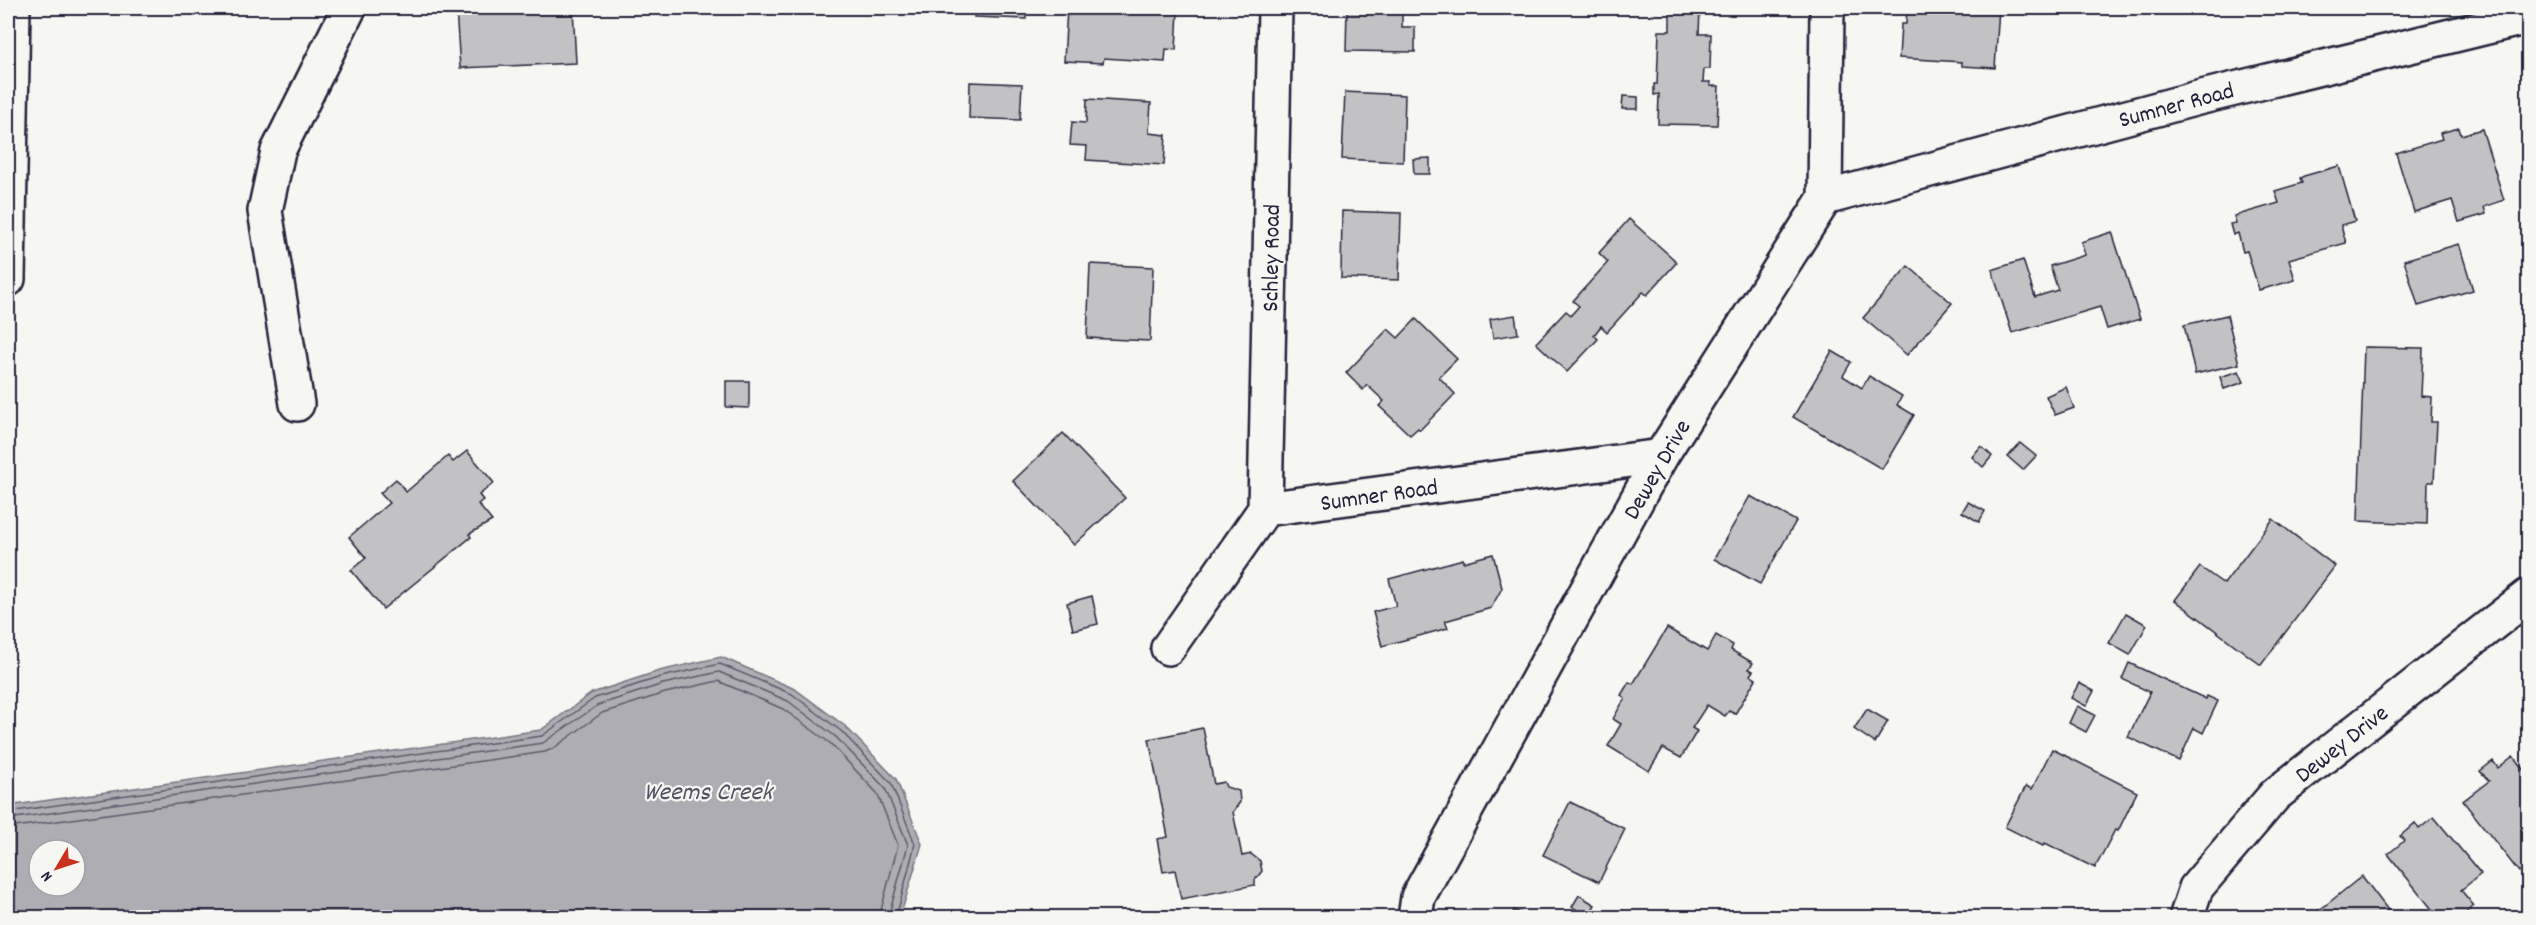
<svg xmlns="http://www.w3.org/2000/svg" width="2536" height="925" viewBox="0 0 2536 925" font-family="Dekko,sans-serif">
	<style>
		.water { fill: #adadb3; stroke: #757583; stroke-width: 1.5; fill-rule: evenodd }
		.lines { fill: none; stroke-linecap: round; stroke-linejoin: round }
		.shore { stroke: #5a5a6b; stroke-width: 1.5 }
		.building { fill: #c2c2c4; stroke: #22223b; stroke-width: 1.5 }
		.minor-casing { stroke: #22223b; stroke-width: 38 }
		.major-casing { stroke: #22223b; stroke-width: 38 }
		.minor { stroke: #f6f6f2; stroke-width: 33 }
		.major { stroke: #f6f6f2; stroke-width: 33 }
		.labels { text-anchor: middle; stroke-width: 4.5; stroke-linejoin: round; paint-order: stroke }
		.street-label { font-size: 24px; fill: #22223b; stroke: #f6f6f2 }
		.water-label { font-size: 26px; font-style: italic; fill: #535365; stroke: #f6f6f2 }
	</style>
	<rect width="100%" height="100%" fill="#f6f6f2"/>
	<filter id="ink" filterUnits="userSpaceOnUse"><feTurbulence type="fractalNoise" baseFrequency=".0167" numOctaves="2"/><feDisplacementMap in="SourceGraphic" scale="12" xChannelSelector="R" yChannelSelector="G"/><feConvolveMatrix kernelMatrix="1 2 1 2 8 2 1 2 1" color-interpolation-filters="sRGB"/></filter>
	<g filter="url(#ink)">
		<!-- water -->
		<path class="water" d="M721,657L795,689L845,726L896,779L922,844L900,917H8V806L541,730L592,693L659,671ZM39,850H75V886H39Z"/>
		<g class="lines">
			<!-- shore -->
			<g class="shore">
				<path d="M8,812L542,736L595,698L661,677L720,664L792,694L841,731L891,783L915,844L896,918"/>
				<path d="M8,819L543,743L598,705L663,684L719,672L788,701L836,737L885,788L908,845L888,918"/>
				<path d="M8,828L545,752L554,748L602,713L665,693L718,681L783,709L830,743L877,793L898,845L879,918"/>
			</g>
		</g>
		<!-- building -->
		<g class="building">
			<path d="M498,8H573L576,63L460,68L456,9Z"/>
			<path d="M974,8H1026V19L974,17Z"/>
			<path d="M1067,8L1178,11L1176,50L1166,49L1165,62L1104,58L1103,63L1064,61Z"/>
			<path d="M1347,8H1402V27H1415V52L1346,51Z"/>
			<path d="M1583,8H1625V9Z"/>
			<path d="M1670,8L1700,9L1699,34H1711L1710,69H1704L1703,82H1710V86H1719L1717,125L1658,124L1659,94L1654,95V84H1657L1659,31H1670Z"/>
			<path d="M1907,8H1999L1995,68L1962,66V62L1899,58L1901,24H1906Z"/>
			<path d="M970,82L1022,84L1020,120L969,118Z"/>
			<path d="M1345,92L1405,95L1403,162L1342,159Z"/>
			<path d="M1623,96L1638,97V109H1622Z"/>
			<path d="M1087,99L1151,103L1149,133L1166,135L1164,165L1086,160L1087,146L1070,145L1072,122L1086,123Z"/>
			<path d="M2459,128L2461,135L2482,129L2504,200L2484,207L2486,214L2459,222L2452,200L2414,212L2396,153L2442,139L2440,133Z"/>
			<path d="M1430,158V174H1414L1413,159Z"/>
			<path d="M2339,166L2355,221L2341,225L2346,243L2289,259L2295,280L2259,290L2247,251L2243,252L2238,233L2233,235L2230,224L2236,223L2234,216L2279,203L2275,191L2302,183L2300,178L2304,176Z"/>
			<path d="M1342,211L1401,213L1399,280L1341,278Z"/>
			<path d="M1629,219L1677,262L1647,295L1643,292L1607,332L1601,326L1594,335L1598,339L1567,372L1536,343L1566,311L1571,315L1579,306L1573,301L1608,262L1599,253Z"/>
			<path d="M2112,232L2140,319L2107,329L2100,307L2012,333L1992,270L2023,260L2035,297L2058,290L2050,266L2085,255L2081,242Z"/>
			<path d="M2459,244L2473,290L2418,306L2404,260Z"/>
			<path d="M1090,264L1153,267L1150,341L1087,338Z"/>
			<path d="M1908,266L1952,303L1907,355L1863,318Z"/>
			<path d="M1515,315L1518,334L1493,338L1490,319Z"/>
			<path d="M2227,315L2239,364L2195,374L2184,325Z"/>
			<path d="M1416,319L1457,359L1439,377L1455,394L1420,430L1418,428L1410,435L1379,406L1384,401L1367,385L1363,390L1346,373L1388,329L1398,338Z"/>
			<path d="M2364,347L2423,348L2421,396L2432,397L2431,422H2437L2434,482H2428L2427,524L2358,521Z"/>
			<path d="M1832,351L1851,362L1843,376L1862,388L1869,376L1902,396L1897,405L1914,415L1882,469L1793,417Z"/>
			<path d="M2239,371L2244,382L2224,389L2220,377Z"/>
			<path d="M726,381H749V408L726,407Z"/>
			<path d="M2066,387L2074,408L2055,415L2046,396Z"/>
			<path d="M1063,433L1125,498L1074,545L1013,481Z"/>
			<path d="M2020,443L2036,456L2023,470L2008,457Z"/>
			<path d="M1981,446L1992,456L1983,467L1972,457Z"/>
			<path d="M467,451L494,483L479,495L483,500L478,504L492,521L469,534L471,537L383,609L351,570L366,558L349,537L389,503L380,493L396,479L406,492L448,456L453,462Z"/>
			<path d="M1750,496L1796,521L1760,584L1714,559Z"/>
			<path d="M1968,502L1985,511L1979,522L1962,512Z"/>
			<path d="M2273,519L2335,566L2261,665L2175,600L2200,567L2224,584Z"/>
			<path d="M1493,554L1502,588L1491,608L1445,621L1448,628L1382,646L1373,612L1396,606L1389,579L1463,559V562Z"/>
			<path d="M1092,596L1098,624L1073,630L1067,603Z"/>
			<path d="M2126,613L2147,625L2130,655L2109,643Z"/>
			<path d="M1667,628L1707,651L1716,635L1733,645L1731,650L1753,663L1749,669L1753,671L1750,675L1756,679L1735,714L1729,711L1725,716L1707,705L1692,728L1697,731L1681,758L1663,748L1649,771L1608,746L1621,724L1613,719L1625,698L1621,695L1629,682L1633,684Z"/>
			<path d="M2129,663L2206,699L2207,696L2218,701L2203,733L2194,728L2179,761L2128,737L2150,692L2122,679Z"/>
			<path d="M2079,683L2094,691L2086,706L2071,698Z"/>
			<path d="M2077,706L2095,715L2086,732L2069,723Z"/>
			<path d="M1867,709L1888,721L1875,743L1854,729Z"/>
			<path d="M1203,728L1214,784L1224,782L1226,787L1239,791L1240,802L1233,812L1242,856L1251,854L1260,861L1262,871L1255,880V885L1181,899L1175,870L1163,872L1157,839L1168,837L1149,739Z"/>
			<path d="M2052,749L2137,792L2118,831L2115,830L2095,868L2045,843L2043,846L2005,827L2026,786L2032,789Z"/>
			<path d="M2513,756L2528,776V865L2519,872L2463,801L2489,781L2480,771L2493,761L2498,768Z"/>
			<path d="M1570,802L1625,829L1599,882L1543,855Z"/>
			<path d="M2434,817L2481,874L2461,890L2474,906L2460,918H2439L2388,854L2404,841L2400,836L2406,831L2415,823L2419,829Z"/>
			<path d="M2362,876L2394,918L2309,917L2326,905Z"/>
			<path d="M1579,895L1595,905L1588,916L1572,907Z"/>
			<path d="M1514,910L1524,915L1523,918H1511Z"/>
		</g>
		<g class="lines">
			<defs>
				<g id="minor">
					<path d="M1825,198L2198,98L2528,17"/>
					<path d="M297,404L265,211L278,151L349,8"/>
					<path d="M1265,509L1275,8"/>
					<path d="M1168,648L1265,509L1661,456"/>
					<path d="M1415,918L1418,897L1661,456L1825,198L1827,8"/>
					<path d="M2186,918L2196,888L2275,795L2528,596"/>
				</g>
				<path id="major" d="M8,279L13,8"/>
			</defs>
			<!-- minor casing -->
			<use href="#minor" class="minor-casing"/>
			<!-- major casing -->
			<use href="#major" class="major-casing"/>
			<!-- minor -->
			<use href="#minor" class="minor"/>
			<!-- major -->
			<use href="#major" class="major"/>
		</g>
	</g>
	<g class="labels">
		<!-- street labels -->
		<g class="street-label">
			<text transform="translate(2176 104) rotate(-15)" y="8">Sumner Road</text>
			<text transform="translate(1270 258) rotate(-89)" y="8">Schley Road</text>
			<text transform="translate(1656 469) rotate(-60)" y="8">Dewey Drive</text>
			<text transform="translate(1379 494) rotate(-8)" y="8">Sumner Road</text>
			<text transform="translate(2341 743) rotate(-38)" y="8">Dewey Drive</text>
		</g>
		<!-- water labels -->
		<g class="water-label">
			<text x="708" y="799">Weems Creek</text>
		</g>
	</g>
	<!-- margin -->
	<rect width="2536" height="925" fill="none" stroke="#f6f6f2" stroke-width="30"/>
	<rect x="15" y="15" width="2506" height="895" fill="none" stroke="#22223b" stroke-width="2" filter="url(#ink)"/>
	<!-- north arrow -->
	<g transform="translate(57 868) rotate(231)"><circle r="28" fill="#f6f6f2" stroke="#a1a1a9" stroke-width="1.5"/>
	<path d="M0-4.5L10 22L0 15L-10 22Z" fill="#c8321e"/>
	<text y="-9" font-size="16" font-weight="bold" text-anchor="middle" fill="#22223b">N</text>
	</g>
</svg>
